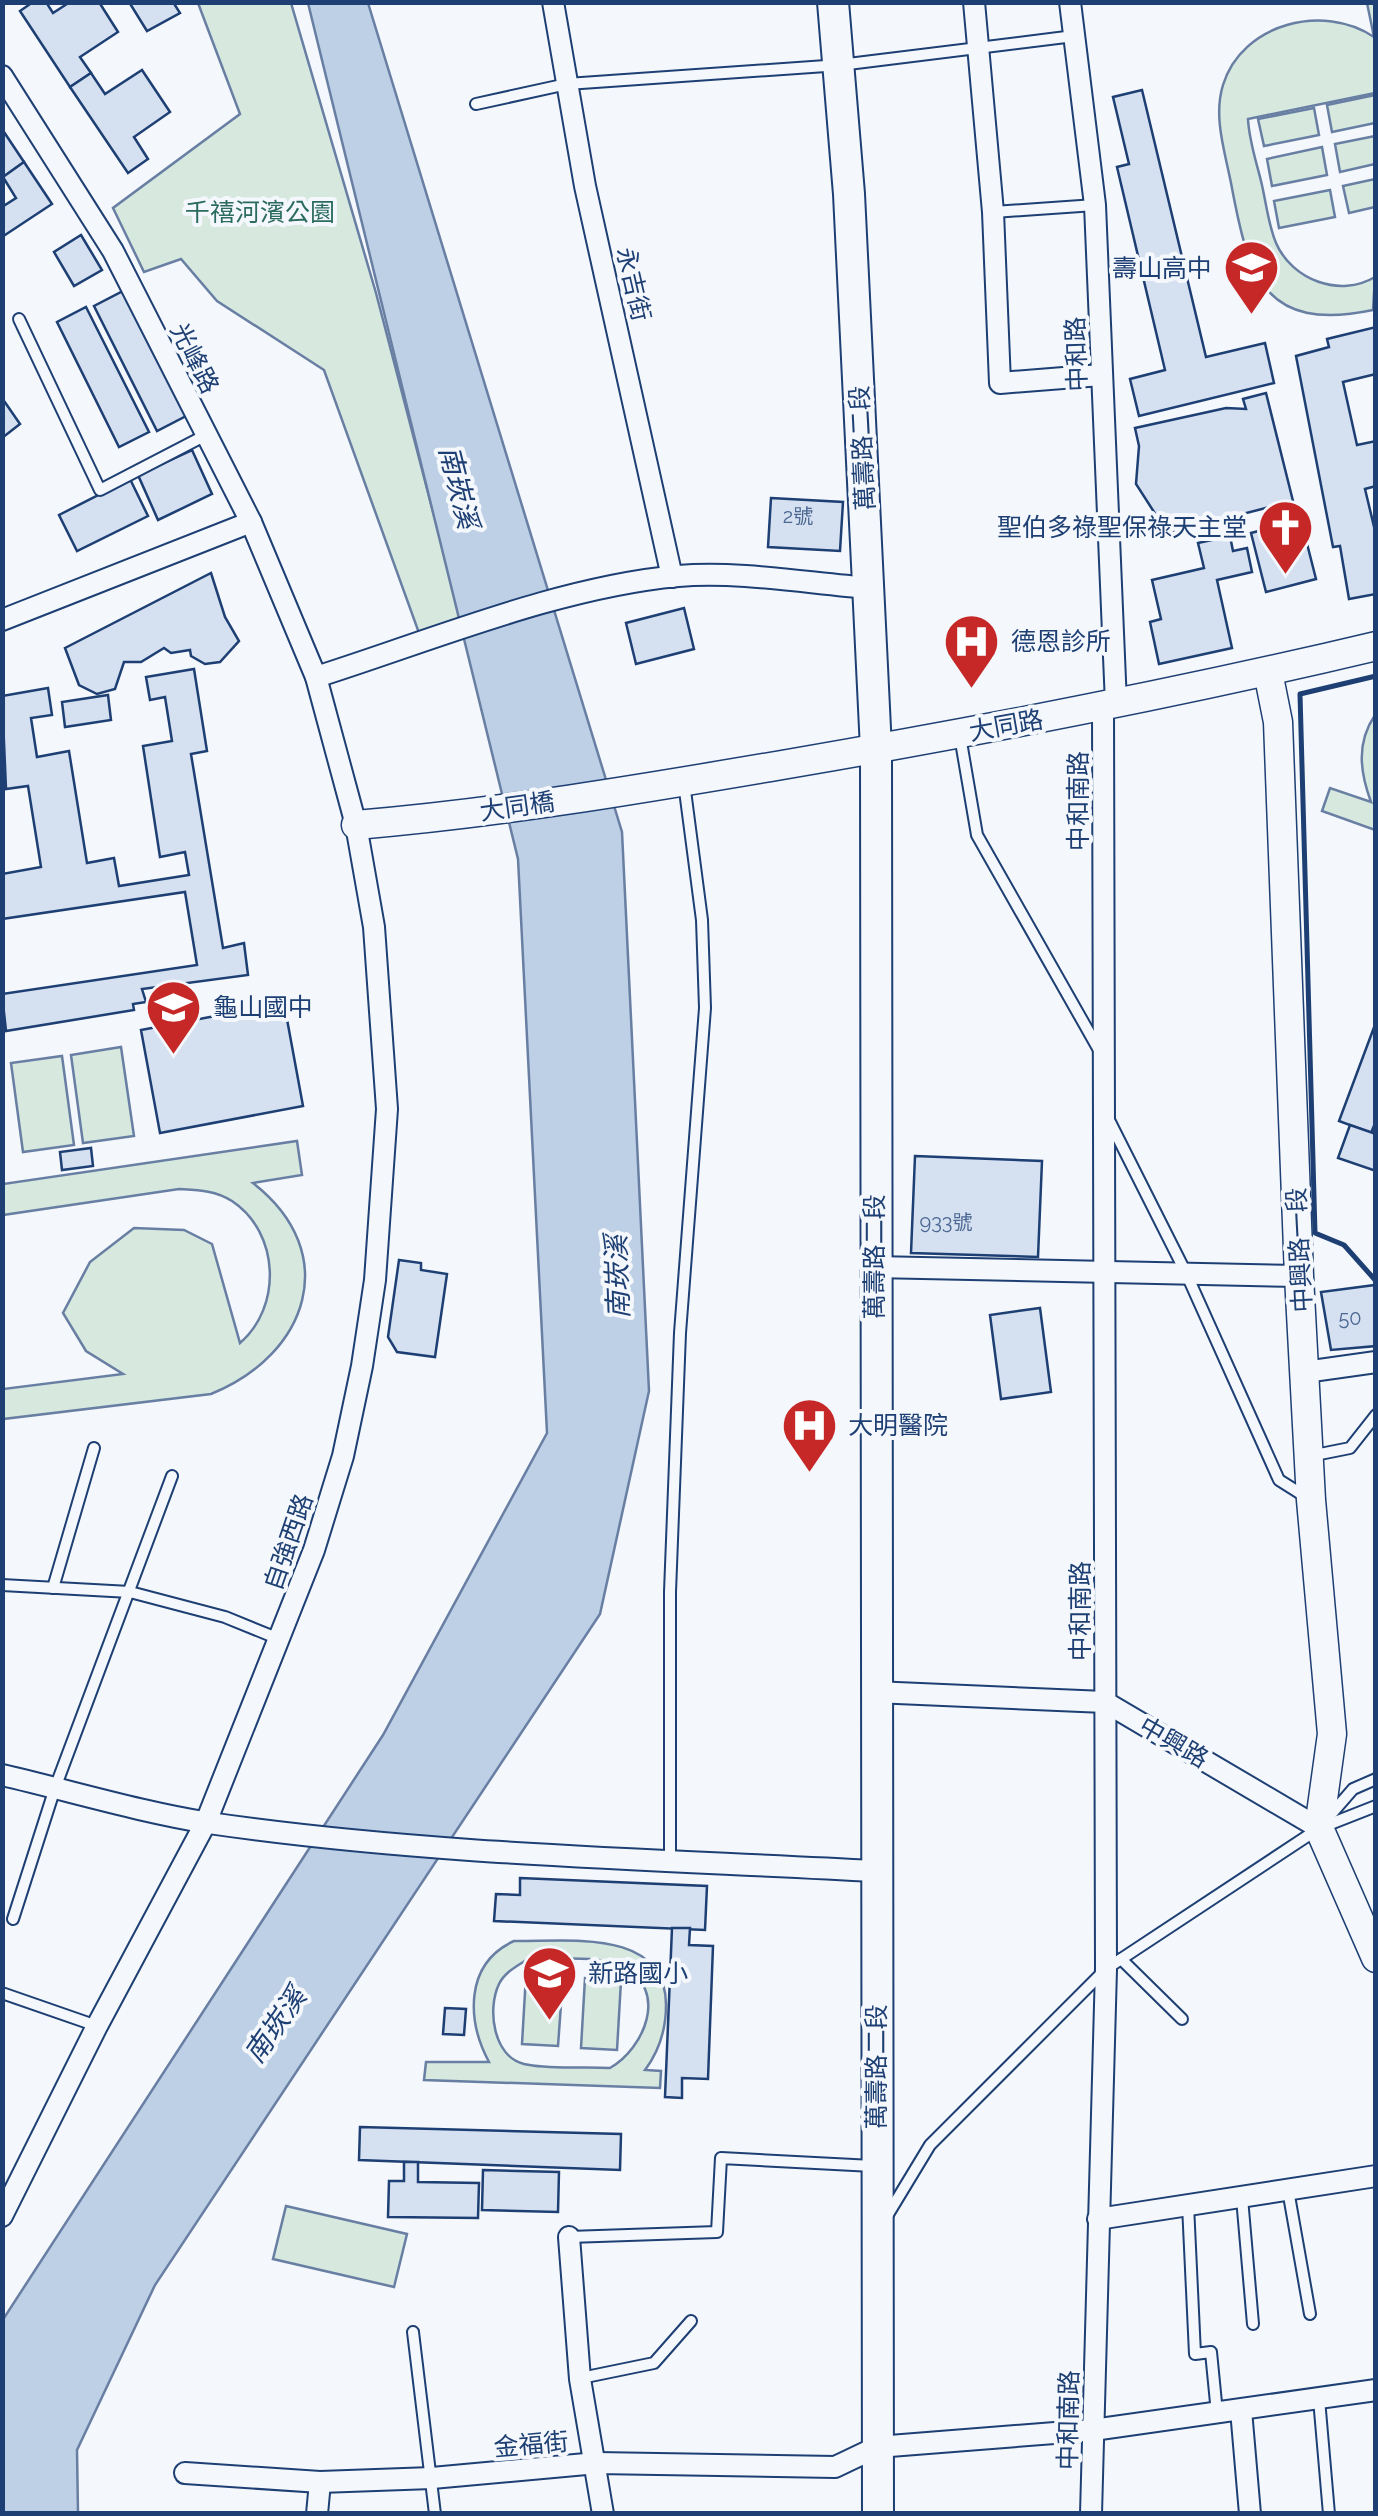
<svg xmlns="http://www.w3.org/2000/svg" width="1378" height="2516" viewBox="0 0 1378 2516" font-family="Raleway,'Noto Sans TC',sans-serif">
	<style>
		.green { fill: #d7e8df; stroke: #687fa3; stroke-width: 2.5; fill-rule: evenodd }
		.water { fill: #bed0e5; stroke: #687fa3; stroke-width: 2.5 }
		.building { fill: #d5e0f0; stroke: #1d3f73; stroke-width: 2.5 }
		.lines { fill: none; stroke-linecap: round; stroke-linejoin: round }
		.lane-casing { stroke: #1d3f73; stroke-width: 14 }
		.street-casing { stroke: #1d3f73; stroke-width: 24 }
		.secondary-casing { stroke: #1d3f73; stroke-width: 31 }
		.primary-casing { stroke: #1d3f73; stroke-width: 34 }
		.lane { stroke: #f4f7fb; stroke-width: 10 }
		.street { stroke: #f4f7fb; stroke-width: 20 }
		.secondary { stroke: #f4f7fb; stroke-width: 28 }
		.primary { stroke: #f4f7fb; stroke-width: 30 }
		.wall { stroke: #1d3f73; stroke-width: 5 }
		.labels { text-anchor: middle; stroke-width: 8; stroke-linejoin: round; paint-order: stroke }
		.number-label { font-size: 20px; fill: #4b6792 }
		.park-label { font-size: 25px; fill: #2c6c60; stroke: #f4f7fb }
		.poi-label { font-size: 25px; fill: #1d3f73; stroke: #f4f7fb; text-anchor: start }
		.street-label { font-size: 25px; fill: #1d3f73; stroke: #f4f7fb }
		.water-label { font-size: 28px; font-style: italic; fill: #1d3f73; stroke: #f4f7fb }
	</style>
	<rect width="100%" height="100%" fill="#f4f7fb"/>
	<!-- green -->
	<g class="green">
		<path d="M198,3H291L376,293L461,619L419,633L324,370L217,301L181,259L144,272L113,208L240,114Z"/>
		<path d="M1367,3H1375V93L1248,119C1249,140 1256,161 1261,181C1266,201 1268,224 1276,243C1292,280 1340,298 1375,277L1373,310C1262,333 1248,274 1231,183C1225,152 1213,117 1223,85C1242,23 1324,3 1374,37Z"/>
		<path d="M1375,95V123L1332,132L1327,105Z"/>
		<path d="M1314,108L1319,135L1264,146L1258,119Z"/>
		<path d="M1375,136V164L1340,172L1335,144Z"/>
		<path d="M1322,147L1327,175L1272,186L1267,159Z"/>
		<path d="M1375,179V207L1349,213L1343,186Z"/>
		<path d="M1330,190L1335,217L1279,228L1274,201Z"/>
		<path d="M1375,715V830L1322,811L1330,788L1371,802C1360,772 1356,743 1375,715Z"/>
		<path d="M121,1047L134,1136L83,1143L71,1055Z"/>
		<path d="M62,1056L74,1145L23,1152L11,1063Z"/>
		<path d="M297,1141L302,1175L253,1183C343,1253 308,1355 211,1394L3,1419V1389L123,1374L86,1351L63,1313L90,1262L134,1228L184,1230L212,1244L240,1343C282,1307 280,1233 232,1201C215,1190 197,1190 179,1189L3,1215V1184Z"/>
		<path d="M514,1941C566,1942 666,1927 666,2005C666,2030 660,2050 645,2070L661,2071L660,2088L424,2080L426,2062H489C467,2021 464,1964 514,1941ZM528,1959C557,1960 596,1954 622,1967C670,1989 644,2049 610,2068C583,2066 550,2070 524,2064C493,2056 487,2009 499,1984C505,1972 517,1966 528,1959Z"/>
		<path d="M526,1975L563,1977L558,2046L522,2044Z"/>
		<path d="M585,1978L621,1981L617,2050L581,2048Z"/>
		<path d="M286,2206L407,2234L394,2287L273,2259Z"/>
	</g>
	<!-- water -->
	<path class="water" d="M308,3H368L622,832L649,1391L600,1614L155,2285L77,2450L78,2513H3L2,2321L383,1735L547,1433L518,859Z"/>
	<!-- building -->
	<g class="building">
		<path d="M33,2H46L53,13L70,2H99L118,32L80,57L91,73L70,87L20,11Z"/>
		<path d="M129,2H173L180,13L147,31Z"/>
		<path d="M142,70L170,112L134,137L148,159L128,173L70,87L91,73L105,94Z"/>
		<path d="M1142,90L1206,357L1265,343L1274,383L1139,416L1130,379L1165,370L1117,167L1129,164L1113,97Z"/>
		<path d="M2,129L24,162L3,177H2Z"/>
		<path d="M24,162L52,204L2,237V207L16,198L3,177Z"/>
		<path d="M81,235L102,270L74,286L54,252Z"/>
		<path d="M125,290L188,415L157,431L94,306Z"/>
		<path d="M86,307L149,432L119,447L57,322Z"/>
		<path d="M1376,327V374L1343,382L1357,445L1376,441V486L1365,489L1376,535V594L1349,599L1340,546L1333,547L1296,356L1329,347L1327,339Z"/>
		<path d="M1266,393L1293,501L1161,535L1156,515L1136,484L1139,446L1135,428L1226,408L1246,409L1243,399Z"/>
		<path d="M2,398L20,424L2,438Z"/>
		<path d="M192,450L212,494L158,520L138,475Z"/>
		<path d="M130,479L148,516L77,551L59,515Z"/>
		<path d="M771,498L843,502L840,551L768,547Z"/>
		<path d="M1301,520L1316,579L1266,592L1251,533Z"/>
		<path d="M1230,536L1233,551L1247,548L1252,572L1217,580L1232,648L1159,664L1150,622L1161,619L1152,580L1204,568L1198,543Z"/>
		<path d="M211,573L225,617L239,641L220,662L205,664L191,656L190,650L171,653L164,648L141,662H124L115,689L97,694L79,685L65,648Z"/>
		<path d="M684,608L694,649L636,664L626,623Z"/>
		<path d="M194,669L207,751L191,754L223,948L244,943L248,975L142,989L146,1002L133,1004L134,1010L6,1031L2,994L197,965L185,892L2,919V874L41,867L28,786L6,789L2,696L48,688L52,715L31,718L37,757L69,751L87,863L114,858L119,886L189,875L185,852L160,857L143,746L172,741L165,697L150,700L146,677Z"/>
		<path d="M108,695L111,720L65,727L62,702Z"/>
		<path d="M284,1003L303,1106L160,1133L141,1030Z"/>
		<path d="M1376,1022V1121L1371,1133L1339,1121Z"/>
		<path d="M1350,1125L1376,1134V1171L1338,1158Z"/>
		<path d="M91,1148L93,1166L62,1170L60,1152Z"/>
		<path d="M915,1156L1042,1161L1038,1257L911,1253Z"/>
		<path d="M399,1260L421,1263V1270L447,1274L435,1357L397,1352L388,1337Z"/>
		<path d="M1375,1285L1376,1346L1331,1350L1321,1292Z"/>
		<path d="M1040,1308L1051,1392L1001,1399L990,1315Z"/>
		<path d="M520,1878L707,1886L705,1930L494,1921L496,1894L520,1895Z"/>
		<path d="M672,1928H690L689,1945L713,1946L708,2079L682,2078V2098L665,2097Z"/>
		<path d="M445,2008L466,2009L464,2035L443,2034Z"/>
		<path d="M360,2127L621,2134L620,2170L359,2160Z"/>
		<path d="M404,2162H418V2182L479,2183L478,2218L388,2217L389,2181H404Z"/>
		<path d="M483,2170L559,2172L558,2212L482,2210Z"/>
	</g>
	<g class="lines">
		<defs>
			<g id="lane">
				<path d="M476,104L567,84L840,65L1074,36"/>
				<path d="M994,212L1095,205"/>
				<path d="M19,319L100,490L206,435"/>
				<path d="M960,736L977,835L1099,1050"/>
				<path d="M1110,1122L1186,1273L1279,1480L1306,1497"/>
				<path d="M1310,1456L1350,1448L1376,1415"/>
				<path d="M2,1585L130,1592L225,1617L279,1639"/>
				<path d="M53,1588L94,1448"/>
				<path d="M1327,1819L1353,1789L1376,1779"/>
				<path d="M1325,1826L1376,1806"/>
				<path d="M670,1860V1592L680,1333L705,1008L702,920L684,783"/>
				<path d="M13,1919L55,1788L172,1476"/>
				<path d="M1121,1959L1182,2019"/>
				<path d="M2,1993L97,2026"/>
				<path d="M1288,2190L1310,2314"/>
				<path d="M1242,2198L1253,2324"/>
				<path d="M1188,2205L1195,2354L1211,2352L1217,2413"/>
				<path d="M887,2216L930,2145L1106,1969L1315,1831"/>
				<path d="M569,2237L717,2232L721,2158L873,2166"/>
				<path d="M413,2332L435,2514"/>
				<path d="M581,2378L654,2363L691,2321"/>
				<path d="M1319,2399L1329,2514"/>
			</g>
			<g id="street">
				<path d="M553,2L585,186L672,577"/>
				<path d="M974,2L993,212L1000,383L1101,375"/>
				<path d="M1070,2L1095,205L1116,704"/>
				<path d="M2,76L113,251L251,522L316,677L356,825L374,927L387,1109L375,1280L362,1366L343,1456L314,1550L206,1822L97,2026L2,2216"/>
				<path d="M2,620L251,522"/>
				<path d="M316,677C430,641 558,587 678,576C740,571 806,583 869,588"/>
				<path d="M874,1267L1299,1276"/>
				<path d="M1305,1372L1376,1362"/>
				<path d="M874,1692L1105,1702L1319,1828"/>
				<path d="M2,1775C71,1791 140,1812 209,1823C429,1855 654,1859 875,1871"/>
				<path d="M1098,2219L1376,2176"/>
				<path d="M569,2237L580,2379L603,2514"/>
				<path d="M1241,2410L1250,2514"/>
				<path d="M185,2473L320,2482L432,2478L597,2463L835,2467L877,2447L1093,2430L1376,2390"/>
				<path d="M317,2514L320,2482"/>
				<path d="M1091,2514L1106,1969L1103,707"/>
			</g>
			<g id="secondary">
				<path d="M1268,672L1278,722L1299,1276L1311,1500L1332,1734L1319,1828L1376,1958"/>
				<path d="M356,825C499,813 641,789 782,765C981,731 1179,693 1376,646"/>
			</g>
			<path id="primary" d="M833,2L849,194L876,749L878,2514"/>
		</defs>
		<!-- lane casing -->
		<use href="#lane" class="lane-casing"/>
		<!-- street casing -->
		<use href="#street" class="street-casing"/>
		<!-- secondary casing -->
		<use href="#secondary" class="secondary-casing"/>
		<!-- primary casing -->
		<use href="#primary" class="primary-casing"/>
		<!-- lane -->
		<use href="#lane" class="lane"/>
		<!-- street -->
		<use href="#street" class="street"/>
		<!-- secondary -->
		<use href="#secondary" class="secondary"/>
		<!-- primary -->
		<use href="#primary" class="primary"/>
		<!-- wall -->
		<path class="wall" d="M1376,676L1300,694L1315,1233L1344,1245L1376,1281"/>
	</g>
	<!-- icons -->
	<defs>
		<symbol id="school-pin" viewBox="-11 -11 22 30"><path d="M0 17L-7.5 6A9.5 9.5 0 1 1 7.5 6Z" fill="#c62828" stroke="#f4f7fb"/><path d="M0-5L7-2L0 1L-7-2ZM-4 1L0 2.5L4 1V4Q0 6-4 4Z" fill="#fff"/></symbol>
		<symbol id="church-pin" viewBox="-11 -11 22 30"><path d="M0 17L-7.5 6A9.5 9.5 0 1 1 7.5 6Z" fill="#c62828" stroke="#f4f7fb"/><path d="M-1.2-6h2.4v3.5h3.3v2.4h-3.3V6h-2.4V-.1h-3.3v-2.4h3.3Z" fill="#fff"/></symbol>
		<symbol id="hospital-pin" viewBox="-11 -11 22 30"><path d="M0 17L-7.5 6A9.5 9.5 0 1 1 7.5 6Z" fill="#c62828" stroke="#f4f7fb"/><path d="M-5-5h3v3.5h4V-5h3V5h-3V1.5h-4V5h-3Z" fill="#fff"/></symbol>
	</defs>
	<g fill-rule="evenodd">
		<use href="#school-pin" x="1220" y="236" width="63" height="86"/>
		<use href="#church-pin" x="1254" y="496" width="63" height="86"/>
		<use href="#hospital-pin" x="940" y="610" width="63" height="86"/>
		<use href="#school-pin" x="142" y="976" width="63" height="86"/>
		<use href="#hospital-pin" x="778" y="1394" width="63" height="86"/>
		<use href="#school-pin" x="518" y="1942" width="63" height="86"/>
	</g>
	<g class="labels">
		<!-- number labels -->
		<g class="number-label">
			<text x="798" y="523">2號</text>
			<text x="946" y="1229">933號</text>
			<text x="1350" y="1325">50</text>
		</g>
		<!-- park labels -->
		<g class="park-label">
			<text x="260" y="221">千禧河濱公園</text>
		</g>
		<!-- poi labels -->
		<g class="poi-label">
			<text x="1212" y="277" text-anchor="end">壽山高中</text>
			<text x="1247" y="536" text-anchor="end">聖伯多祿聖保祿天主堂</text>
			<text x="1011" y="650">德恩診所</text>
			<text x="213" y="1016">龜山國中</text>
			<text x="848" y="1434">大明醫院</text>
			<text x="588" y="1982">新路國小</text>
		</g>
		<!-- street labels -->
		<g class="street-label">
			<text transform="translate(634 284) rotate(77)" y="9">永吉街</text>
			<text transform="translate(1076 354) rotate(-92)" y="9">中和路</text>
			<text transform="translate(195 358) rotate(63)" y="9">光峰路</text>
			<text transform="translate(862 448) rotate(-93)" y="9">萬壽路二段</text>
			<text transform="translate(1006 725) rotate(-10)" y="9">大同路</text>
			<text transform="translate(1078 801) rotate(-90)" y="9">中和南路</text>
			<text transform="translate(517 806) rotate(-8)" y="9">大同橋</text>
			<text transform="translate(1299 1250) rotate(-93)" y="9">中興路一段</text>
			<text transform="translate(874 1257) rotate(-90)" y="9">萬壽路二段</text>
			<text transform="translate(288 1542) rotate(-71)" y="9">自強西路</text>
			<text transform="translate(1080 1611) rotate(-90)" y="9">中和南路</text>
			<text transform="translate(1174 1742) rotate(30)" y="9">中興路</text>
			<text transform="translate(876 2067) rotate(-90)" y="9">萬壽路二段</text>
			<text transform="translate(1068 2420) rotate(-89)" y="9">中和南路</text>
			<text transform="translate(531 2444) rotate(-5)" y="9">金福街</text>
		</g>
		<!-- water labels -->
		<g class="water-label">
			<text transform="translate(459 487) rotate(76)" y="10">南崁溪</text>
			<text transform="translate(617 1277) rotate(-92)" y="10">南崁溪</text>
			<text transform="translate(275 2025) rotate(-55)" y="10">南崁溪</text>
		</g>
	</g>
	<!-- border -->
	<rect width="1378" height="2516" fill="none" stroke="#1d3f73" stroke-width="10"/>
</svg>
